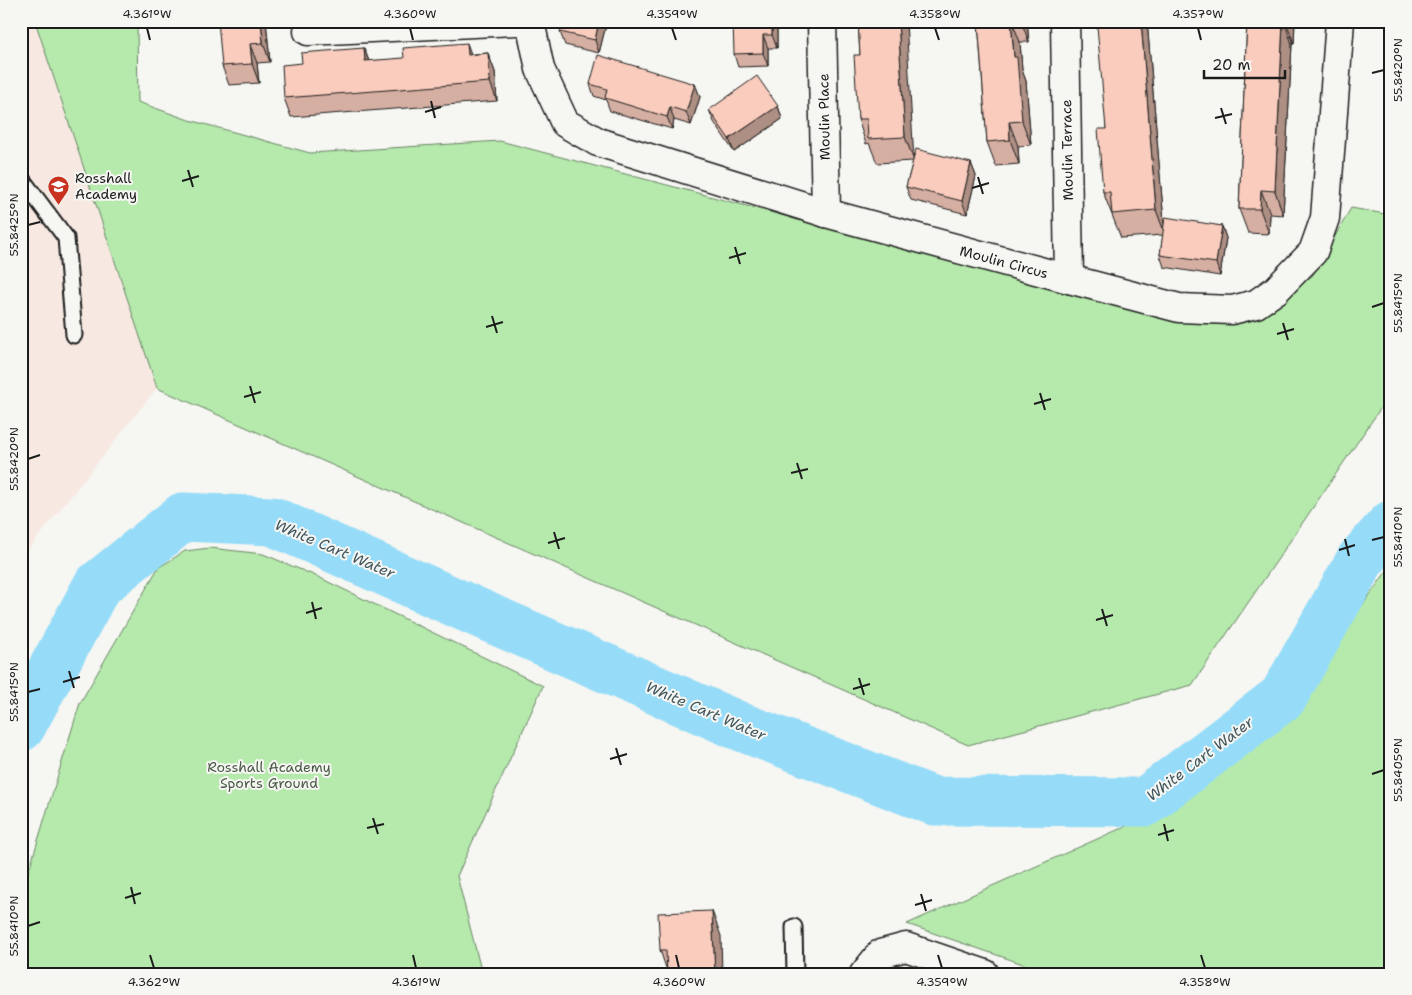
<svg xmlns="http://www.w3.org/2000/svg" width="1412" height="995" viewBox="0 0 1412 995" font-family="'Shantell Sans',sans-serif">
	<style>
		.built { fill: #f7e9e2 }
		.green { fill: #b5eaac; stroke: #688364 }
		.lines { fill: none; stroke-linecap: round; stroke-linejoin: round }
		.river { stroke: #96dcf8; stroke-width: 49 }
		.service-casing { stroke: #1c1c1c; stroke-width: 19 }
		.minor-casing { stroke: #1c1c1c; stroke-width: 31 }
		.service { stroke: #f6f6f2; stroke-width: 15 }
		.minor { stroke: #f6f6f2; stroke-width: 28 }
		.wall { fill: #d6afa3; stroke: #1c1c1c }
		.shaded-wall { fill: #ae8f84; stroke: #1c1c1c }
		.building { fill: #f9ccbd; stroke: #1c1c1c }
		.ticks { fill: none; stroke: #1c1c1c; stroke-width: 2 }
		.labels { text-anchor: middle; stroke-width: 4; stroke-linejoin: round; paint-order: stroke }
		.street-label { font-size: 14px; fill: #1c1c1c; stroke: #f6f6f2 }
		.poi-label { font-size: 14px; fill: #1c1c1c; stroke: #f6f6f2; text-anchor: start }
		.park-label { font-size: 14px; fill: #4a5a47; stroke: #f6f6f2 }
		.water-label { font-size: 15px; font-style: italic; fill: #41565e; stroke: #f6f6f2 }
		.neatline { fill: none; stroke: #1c1c1c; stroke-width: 2 }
		.ticks-label { font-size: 12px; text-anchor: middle; fill: #1c1c1c }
	</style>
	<rect width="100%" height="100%" fill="#f6f6f2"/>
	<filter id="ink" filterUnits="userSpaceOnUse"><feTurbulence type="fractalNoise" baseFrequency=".02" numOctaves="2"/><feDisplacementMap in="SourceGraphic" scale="10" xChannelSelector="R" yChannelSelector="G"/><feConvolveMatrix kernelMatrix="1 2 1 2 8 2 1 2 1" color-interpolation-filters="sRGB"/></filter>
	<g filter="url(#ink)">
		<!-- built -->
		<path class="built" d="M21,21H35L157,388L21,559Z"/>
		<!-- green -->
		<g class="green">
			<path d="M35,21H137L138,102L186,119L310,153L500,141L1187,322L1254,320L1313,275L1351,208L1391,215V393L1192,685L968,745L157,388Z"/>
			<path d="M210,548L263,554L316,576L543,686L457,876L482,974H21V896L80,703L158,568L185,551Z"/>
			<path d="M1391,565V974H1052L907,924L1133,823L1299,694Z"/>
		</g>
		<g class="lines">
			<!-- river -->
			<path class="river" d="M21,727L97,586L183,517L272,521L490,618L739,726L934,801L1145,802L1283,697L1361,559L1391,525"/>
			<defs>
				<g id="service">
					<path d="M21,178L66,238L74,335"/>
					<path d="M794,927L795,974"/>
				</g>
				<g id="minor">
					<path d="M530,21L540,69L565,123L598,142L826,213L1069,279L1179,308L1232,310L1256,304L1276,290L1313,252L1325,218L1340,21"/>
					<path d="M822,21L826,213"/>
					<path d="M1065,21L1069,279"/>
					<path d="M308,31L516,21"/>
					<path d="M864,974L880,954L906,947L985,974"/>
				</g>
			</defs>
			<!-- service casing -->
			<use href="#service" class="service-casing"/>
			<!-- minor casing -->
			<use href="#minor" class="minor-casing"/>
			<!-- service -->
			<use href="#service" class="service"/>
			<!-- minor -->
			<use href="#minor" class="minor"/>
		</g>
		<!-- wall -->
		<g class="wall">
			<path d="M266,21L270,62L257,63L259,83L229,85L222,66Z"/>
			<path d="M607,21L599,53L565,45L560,32Z"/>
			<path d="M777,21V48H768V66L738,67L734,54Z"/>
			<path d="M858,21L914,158L971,163L976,176L967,214L911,200L906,187L913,161L877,163L869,143L866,144L858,119L860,55Z"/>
			<path d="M978,21H1027L1029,42H1020L1022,70L1026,81L1031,145L1018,146L1019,164L996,166L987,142Z"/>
			<path d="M1104,21H1147L1164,223L1222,226L1226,238L1220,276L1164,267L1160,255L1163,235L1121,238L1103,192L1106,129L1105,25Z"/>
			<path d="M1247,21H1295L1294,44H1292L1283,215L1270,214L1269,234L1248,233L1239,209Z"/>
			<path d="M364,48L369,61L488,53L495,72L497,101L291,117L284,98L302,63Z"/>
			<path d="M590,84H695L700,97L691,125L674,120L672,129L610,111L606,100L594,96Z"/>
			<path d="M778,106L782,119L734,152L714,122L709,110Z"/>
			<path d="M721,936L666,968L660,950Z"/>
		</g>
		<!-- shaded-wall -->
		<g class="shaded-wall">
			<path d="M261,21H266L270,62L263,43Z"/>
			<path d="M599,21H607L599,53L595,40Z"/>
			<path d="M772,21H777V48L772,35Z"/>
			<path d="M898,21H906L914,161L905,137Z"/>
			<path d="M1011,21H1012L1020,42L1022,70L1026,81L1031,145L1022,121L1014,57Z"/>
			<path d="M1021,21H1027L1029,42Z"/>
			<path d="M1141,21H1147L1165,234L1156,210Z"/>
			<path d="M1283,21H1284L1292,44L1283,215L1275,191Z"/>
			<path d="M1286,21H1295L1294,44Z"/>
			<path d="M763,35L768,48V66L763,53Z"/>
			<path d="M467,43L474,62L468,55Z"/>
			<path d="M250,44L257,63L259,83L252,64Z"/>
			<path d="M364,48L371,67L365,61Z"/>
			<path d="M488,53L495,72L497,101L490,82Z"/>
			<path d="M695,84L700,97L691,125L686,112Z"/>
			<path d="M778,106L782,119L734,152L729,139Z"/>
			<path d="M670,107L674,120L672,129L667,117Z"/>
			<path d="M1009,122L1018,146L1019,164L1010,140Z"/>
			<path d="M971,163L976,176L967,214L962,201Z"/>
			<path d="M1261,190L1270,214L1269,234L1260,209Z"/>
			<path d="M1222,226L1226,238L1220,276L1216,263Z"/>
			<path d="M21,227L26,239L21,242Z"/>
			<path d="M712,911L721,936L722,974H715Z"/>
		</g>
		<!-- building -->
		<g class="building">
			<path d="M218,21H261L263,43L250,44L252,64L222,66Z"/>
			<path d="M563,21H599L595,40L560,32Z"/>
			<path d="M733,21H772V35H763V53L734,54Z"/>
			<path d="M858,21H898L905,137L868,139L867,119H858L854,55H860Z"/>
			<path d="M978,21H1011L1014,57H1017L1022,121L1009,122L1010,140L987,142Z"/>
			<path d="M1108,21H1141L1156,210L1112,214L1110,192H1103L1098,129H1106L1097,26L1108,25Z"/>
			<path d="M1247,21H1283L1275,191L1261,190L1260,209H1239Z"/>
			<path d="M467,43L468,55L488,53L490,82L284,98L282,65L302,63L301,53L364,48L365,61L404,58L403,48Z"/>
			<path d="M598,55L695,84L686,112L670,107L667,117L605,98L607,89L590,84Z"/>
			<path d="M757,76L778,106L729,139L709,110Z"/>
			<path d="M916,149L971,163L962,201L906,187Z"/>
			<path d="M1165,217L1222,226L1216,263L1160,255Z"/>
			<path d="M712,911L715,974H667L666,950H660L658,913Z"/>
		</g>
	</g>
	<!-- ticks -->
	<path class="ticks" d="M147,28L150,40M410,28L413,40M672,28L676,40M935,28L939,40M1198,28L1201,40M1372,73L1384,70M431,101L435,118M1221,108L1226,124M425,112L441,107M1215,118L1232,114M188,170L193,187M978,177L983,194M182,181L199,176M972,188L989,183M28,225L40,222M735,247L740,264M729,258L746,253M1372,307L1384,303M492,316L497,333M1283,323L1288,340M486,327L503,322M1277,334L1294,329M250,386L255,403M1040,393L1045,410M244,397L261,392M1034,404L1051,399M28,459L40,455M797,463L802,479M791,473L808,469M554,532L559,549M1345,539L1349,556M1372,540L1384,537M548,543L565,538M1339,550L1355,545M312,602L316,619M1102,609L1107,626M306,613L322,608M1096,620L1113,615M69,671L74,688M859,678L864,695M63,682L80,677M853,689L870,684M28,692L40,689M616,748L621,765M610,759L627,754M1372,774L1384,770M373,818L378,834M1164,824L1168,841M367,828L384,824M1158,835L1174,830M131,887L135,904M921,894L926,911M125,898L141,893M915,905L932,900M28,926L40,922M150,955L154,968M413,955L416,968M676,955L679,968M938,955L942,968M1201,955L1205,968"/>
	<!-- icons -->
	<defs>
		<symbol id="school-pin" viewBox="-11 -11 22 30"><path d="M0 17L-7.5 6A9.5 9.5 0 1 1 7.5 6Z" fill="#c8321e" stroke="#f6f6f2"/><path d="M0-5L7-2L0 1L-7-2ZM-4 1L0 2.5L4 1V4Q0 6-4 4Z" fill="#fff"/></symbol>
	</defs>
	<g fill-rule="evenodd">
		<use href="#school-pin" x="46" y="174" width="25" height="34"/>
	</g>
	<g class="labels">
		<!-- street labels -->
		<g class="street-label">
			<text transform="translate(824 117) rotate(-91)" y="5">Moulin Place</text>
			<text transform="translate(1067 150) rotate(-91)" y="5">Moulin Terrace</text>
			<text transform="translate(1004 262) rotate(15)" y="5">Moulin Circus</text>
		</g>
		<!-- poi labels -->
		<g class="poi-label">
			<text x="75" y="183">Rosshall<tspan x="75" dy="16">Academy</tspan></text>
		</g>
		<!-- park labels -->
		<g class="park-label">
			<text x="269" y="772">Rosshall Academy<tspan x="269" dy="16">Sports Ground</tspan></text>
		</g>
		<!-- water labels -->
		<g class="water-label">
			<text transform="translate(335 549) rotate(23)" y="5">White Cart Water</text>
			<text transform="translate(706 711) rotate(23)" y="5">White Cart Water</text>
			<text transform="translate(1200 759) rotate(-37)" y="5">White Cart Water</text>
		</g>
	</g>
	<!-- margin -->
	<rect width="1412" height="995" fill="none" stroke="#f6f6f2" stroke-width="55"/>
	<!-- scale -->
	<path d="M1204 70v8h81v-8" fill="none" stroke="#1c1c1c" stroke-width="2.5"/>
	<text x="1212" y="70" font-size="15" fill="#1c1c1c" stroke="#f6f6f2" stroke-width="4" paint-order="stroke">20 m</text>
	<rect x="28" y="28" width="1356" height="940" class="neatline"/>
	<g class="ticks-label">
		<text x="147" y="18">4.361°W</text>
		<text x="410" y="18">4.360°W</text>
		<text x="672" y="18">4.359°W</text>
		<text x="935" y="18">4.358°W</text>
		<text x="1198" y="18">4.357°W</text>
		<text transform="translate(1398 70) rotate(-90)" y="4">55.8420°N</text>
		<text transform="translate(14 225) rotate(-90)" y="4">55.8425°N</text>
		<text transform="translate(1398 303) rotate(-90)" y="4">55.8415°N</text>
		<text transform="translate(14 459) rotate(-90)" y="4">55.8420°N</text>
		<text transform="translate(1398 537) rotate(-90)" y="4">55.8410°N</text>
		<text transform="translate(14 692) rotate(-90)" y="4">55.8415°N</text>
		<text transform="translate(1398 770) rotate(-90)" y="4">55.8405°N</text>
		<text transform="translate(14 926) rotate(-90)" y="4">55.8410°N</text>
		<text x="154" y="986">4.362°W</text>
		<text x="416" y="986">4.361°W</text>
		<text x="679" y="986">4.360°W</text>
		<text x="942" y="986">4.359°W</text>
		<text x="1205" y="986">4.358°W</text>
	</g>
</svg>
